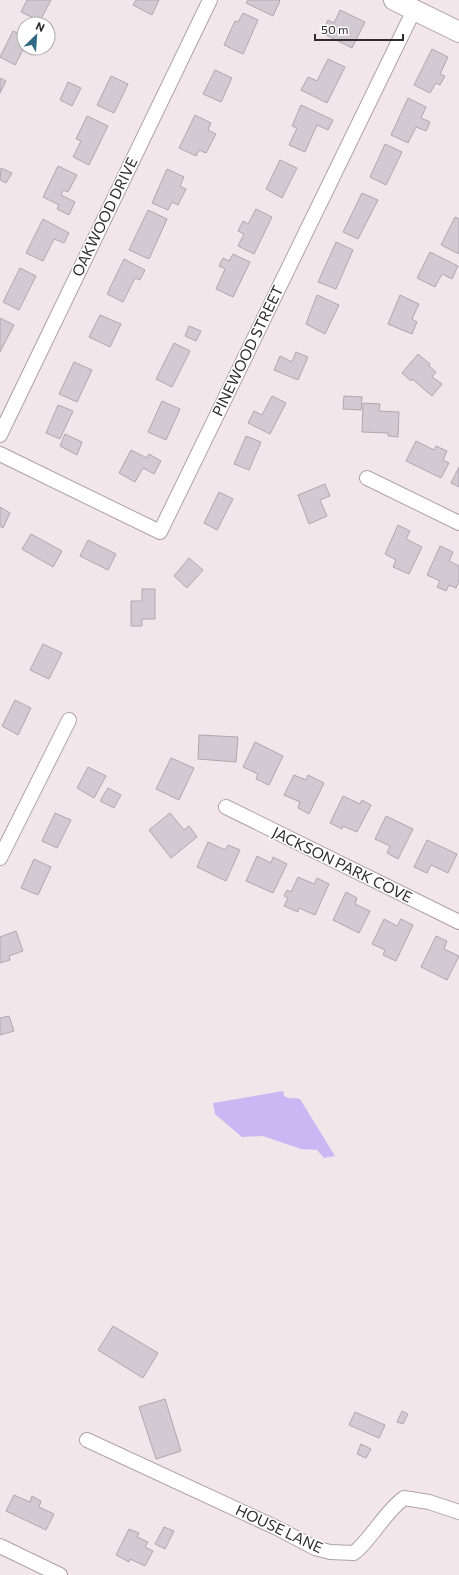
<svg xmlns="http://www.w3.org/2000/svg" width="459" height="1575" viewBox="0 0 459 1575" font-family="Commissioner,sans-serif">
	<style>
		.water { fill: #ccb6f4 }
		.building { fill: #d2c9d2; stroke: #afa7af }
		.lines { fill: none; stroke-linecap: round; stroke-linejoin: round }
		.street-casing { stroke: #aea2a7; stroke-width: 16 }
		.secondary-casing { stroke: #aea2a7; stroke-width: 22 }
		.street { stroke: #fff; stroke-width: 14 }
		.secondary { stroke: #fff; stroke-width: 20 }
		.labels { text-anchor: middle; stroke-width: 3; stroke-linejoin: round; paint-order: stroke }
		.street-label { font-size: 15px; fill: #302c2e; stroke: #fff }
	</style>
	<rect width="100%" height="100%" fill="#f2e6eb"/>
	<!-- water -->
	<path class="water" d="M283,1091L284,1096C291,1100 294,1097 300,1099L335,1156L324,1158L317,1150L301,1149L263,1136L242,1137L215,1114L213,1103Z"/>
	<!-- building -->
	<g class="building">
		<path d="M27,0H51L40,21L21,12Z"/>
		<path d="M136,0H159L152,15L133,5Z"/>
		<path d="M248,0H279L280,1L273,16L246,3Z"/>
		<path d="M340,10L365,22L352,48L322,33L328,20L334,23Z"/>
		<path d="M243,13L258,20L243,54L224,45L235,21L238,22Z"/>
		<path d="M13,31L24,36V48L15,65L0,57Z"/>
		<path d="M432,49L448,57L440,74L445,76L440,85L436,83L430,93L414,85Z"/>
		<path d="M328,59L345,67L327,103L301,90L308,77L317,81Z"/>
		<path d="M215,70L232,78L221,102L203,94Z"/>
		<path d="M111,76L128,84L114,113L97,105Z"/>
		<path d="M0,78L6,81L0,93Z"/>
		<path d="M68,82L81,88L72,106L60,100Z"/>
		<path d="M408,98L426,107L421,118L430,122L426,131L416,127L408,143L391,135Z"/>
		<path d="M301,105L333,120L328,130L317,125L305,152L289,145L297,128L292,126Z"/>
		<path d="M195,115L211,123L208,130L216,134L206,153L199,150L196,156L179,148Z"/>
		<path d="M87,116L108,126L89,165L73,157L81,141L76,139Z"/>
		<path d="M385,144L402,152L386,185L370,177Z"/>
		<path d="M280,160L297,168L282,198L266,189Z"/>
		<path d="M58,166L77,175L68,192L63,190L61,195L75,202L69,215L57,209L59,205L43,197Z"/>
		<path d="M1,168L12,173L6,183L0,180Z"/>
		<path d="M167,169L184,177L180,186L186,189L178,205L172,202L168,210L152,203Z"/>
		<path d="M362,193L378,200L358,239L343,232Z"/>
		<path d="M256,209L272,217L254,254L238,246L244,234L238,231L243,221L248,224Z"/>
		<path d="M148,210L167,219L149,259L129,250Z"/>
		<path d="M455,217L459,219V254L441,245Z"/>
		<path d="M43,219L69,233L64,243L54,239L43,261L26,253Z"/>
		<path d="M336,242L353,250L336,289L318,282Z"/>
		<path d="M430,252L458,266L452,279L442,274L435,287L417,278Z"/>
		<path d="M233,254L250,262L233,297L216,289L225,269L219,266L223,258L229,261Z"/>
		<path d="M124,259L145,270L140,280L135,278L123,302L107,294Z"/>
		<path d="M20,268L36,276L19,310L3,302Z"/>
		<path d="M317,295L339,305L325,334L306,324Z"/>
		<path d="M400,295L419,304L412,319L417,322L412,334L388,324Z"/>
		<path d="M100,315L121,324L110,347L89,337Z"/>
		<path d="M0,318L14,325L0,352Z"/>
		<path d="M189,326L201,331L196,341L185,336Z"/>
		<path d="M174,343L190,351L172,387L156,379Z"/>
		<path d="M296,352L308,357L298,380L274,370L280,356L292,362Z"/>
		<path d="M418,354L430,364L429,366L436,372L432,377L442,384L432,396L412,379L411,381L402,373Z"/>
		<path d="M74,362L92,370L77,402L59,394Z"/>
		<path d="M272,396L286,403L270,434L248,423L254,411L262,415Z"/>
		<path d="M344,396L362,397L361,410L343,409Z"/>
		<path d="M162,401L180,409L166,440L148,432Z"/>
		<path d="M363,403L380,404L379,411L399,412L398,437L388,436V433L362,432Z"/>
		<path d="M58,405L73,411L60,439L46,433Z"/>
		<path d="M65,434L82,442L77,455L60,446Z"/>
		<path d="M246,436L261,442L249,470L234,464Z"/>
		<path d="M416,441L434,450L436,446L447,451L443,460L449,463L441,478L406,461Z"/>
		<path d="M131,450L147,458L149,454L161,461L154,474L143,468L135,482L119,473Z"/>
		<path d="M459,467V487L451,483Z"/>
		<path d="M325,484L330,496L320,500L327,516L309,524L298,495Z"/>
		<path d="M219,492L233,499L217,530L204,523Z"/>
		<path d="M0,507L10,513L3,528L0,526Z"/>
		<path d="M398,525L410,531L406,539L422,547L409,574L393,567L396,560L385,554Z"/>
		<path d="M31,534L62,551L53,567L22,549Z"/>
		<path d="M88,540L116,554L108,570L80,556Z"/>
		<path d="M440,546L453,552L449,561L459,566V581L456,588L449,585L446,591L437,587L440,581L427,575Z"/>
		<path d="M189,558L203,570L187,588L174,576Z"/>
		<path d="M142,589H155V619H142V626H131V601H142Z"/>
		<path d="M43,644L62,653L49,679L30,670Z"/>
		<path d="M15,700L31,708L18,735L2,726Z"/>
		<path d="M199,735L238,737L236,762L198,759Z"/>
		<path d="M255,742L283,756L269,785L256,779L258,774L243,767Z"/>
		<path d="M171,758L194,768L179,800L156,789Z"/>
		<path d="M88,767L106,776L94,798L77,788Z"/>
		<path d="M294,775L306,780L308,775L324,783L309,814L298,808L300,802L284,795Z"/>
		<path d="M108,788L121,795L114,808L100,801Z"/>
		<path d="M343,796L360,804L362,800L371,805L357,832L343,826L342,829L330,823Z"/>
		<path d="M55,813L71,820L57,848L42,841Z"/>
		<path d="M170,813L184,830L189,826L197,837L171,858L149,830Z"/>
		<path d="M386,816L413,829L398,859L387,853L390,846L375,839Z"/>
		<path d="M427,840L457,854L448,873L431,865L427,873L414,867Z"/>
		<path d="M208,842L225,850L228,845L240,850L226,881L197,867Z"/>
		<path d="M257,856L271,863L273,857L287,864L273,893L246,881Z"/>
		<path d="M34,859L51,867L38,895L21,888Z"/>
		<path d="M298,877L314,884L317,878L329,884L315,915L299,908L298,912L284,906L288,898L284,896L287,890L291,892Z"/>
		<path d="M346,892L357,898L355,904L370,911L359,933L333,920Z"/>
		<path d="M384,919L397,926L401,919L413,925L396,961L383,955L385,950L372,944Z"/>
		<path d="M16,931L23,951L9,956L10,960L0,963V937Z"/>
		<path d="M436,936L447,941L444,949L459,956L447,980L421,967Z"/>
		<path d="M9,1016L14,1031L0,1035V1018Z"/>
		<path d="M113,1326L158,1353L143,1378L98,1350Z"/>
		<path d="M165,1399L181,1451L156,1459L139,1407Z"/>
		<path d="M402,1411L408,1414L403,1424L397,1422Z"/>
		<path d="M355,1412L385,1425L379,1438L349,1425Z"/>
		<path d="M361,1444L371,1449L366,1458L357,1454Z"/>
		<path d="M14,1495L30,1502L32,1496L41,1501L39,1507L54,1514L46,1530L6,1511Z"/>
		<path d="M164,1527L174,1531L165,1549L155,1544Z"/>
		<path d="M129,1529L139,1533L137,1537L148,1542L145,1547L153,1551L145,1566L130,1559L129,1562L116,1555Z"/>
	</g>
	<g class="lines">
		<defs>
			<g id="street">
				<path d="M0,435L210,0"/>
				<path d="M0,454L160,532L414,10"/>
				<path d="M367,478L459,523"/>
				<path d="M226,807L459,922"/>
				<path d="M0,858L69,720"/>
				<path d="M87,1440L277,1528L315,1548L330,1552L354,1553C373,1537 384,1513 404,1498L429,1502L459,1512"/>
				<path d="M0,1546L60,1575"/>
			</g>
			<path id="secondary" d="M394,0L459,32"/>
		</defs>
		<!-- street casing -->
		<use href="#street" class="street-casing"/>
		<!-- secondary casing -->
		<use href="#secondary" class="secondary-casing"/>
		<!-- street -->
		<use href="#street" class="street"/>
		<!-- secondary -->
		<use href="#secondary" class="secondary"/>
	</g>
	<g class="labels">
		<!-- street labels -->
		<g class="street-label">
			<text transform="translate(105 217) rotate(-64)" y="5">OAKWOOD DRIVE</text>
			<text transform="translate(248 351) rotate(-64)" y="5">PINEWOOD STREET</text>
			<text transform="translate(342 865) rotate(26)" y="5">JACKSON PARK COVE</text>
			<text transform="translate(279 1529) rotate(25)" y="5">HOUSE LANE</text>
		</g>
	</g>
	<!-- north arrow -->
	<g transform="translate(36 36) rotate(25)"><circle r="19" fill="#ffffff" stroke="#acabab"/>
	<path d="M0-3L7 15L0 10L-7 15Z" fill="#2f6982"/>
	<text y="-6" font-size="11" font-weight="bold" text-anchor="middle" fill="#302c2e">N</text>
	</g>
	<!-- scale -->
	<path d="M315 34v6h88v-6" fill="none" stroke="#302c2e" stroke-width="2"/>
	<text x="321" y="34" font-size="12" fill="#302c2e" stroke="#ffffff" stroke-width="3" paint-order="stroke">50 m</text>
</svg>
